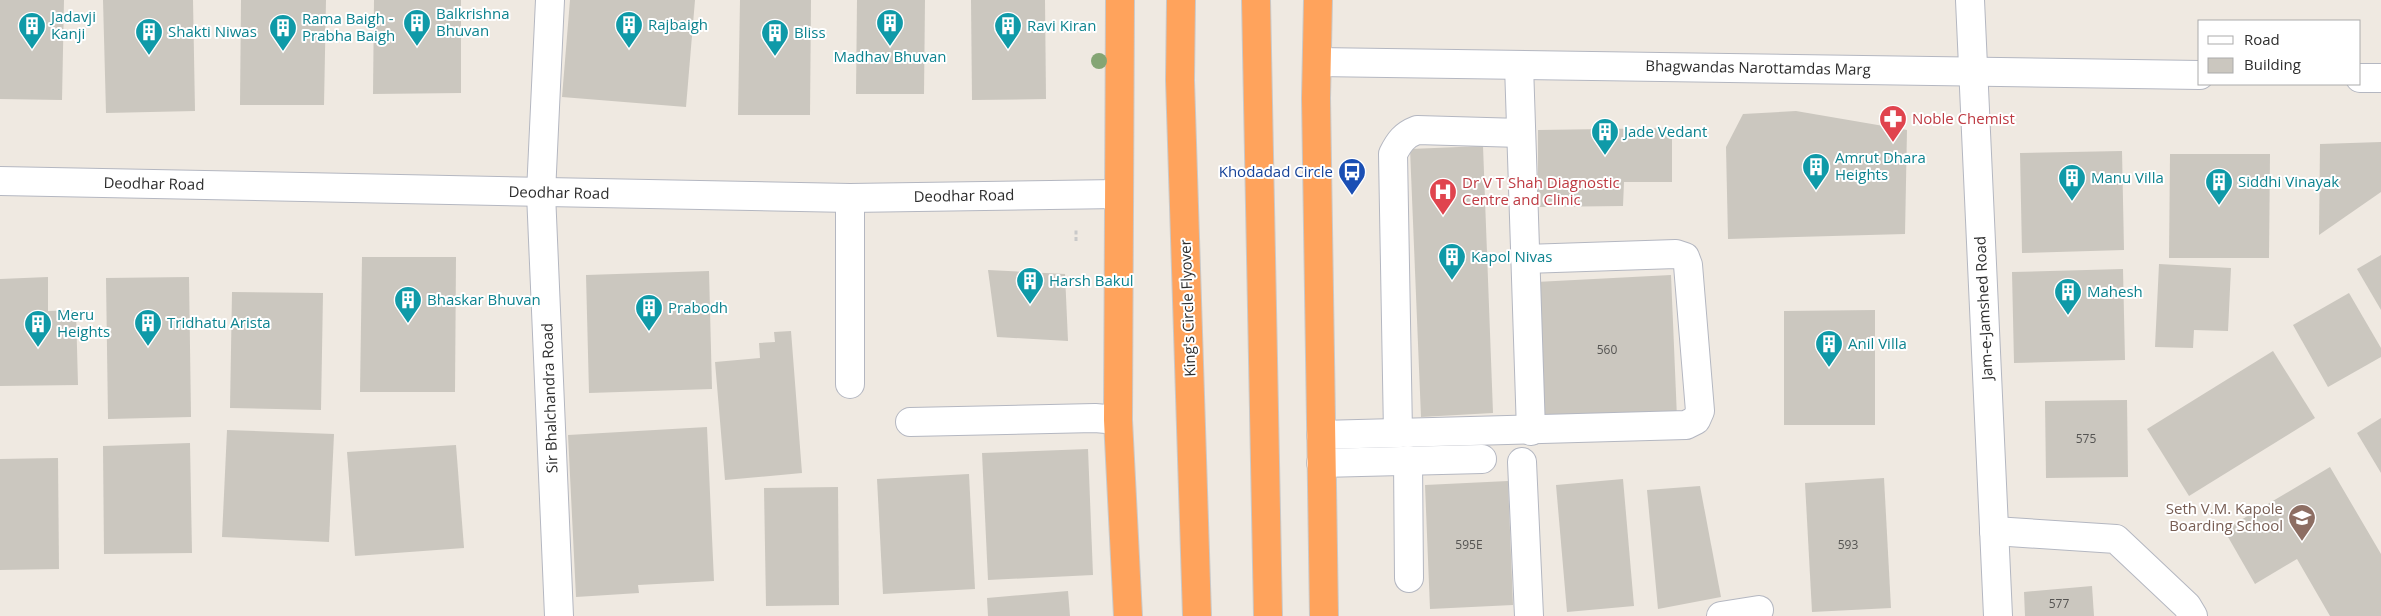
<svg xmlns="http://www.w3.org/2000/svg" width="2381" height="616" viewBox="0 0 2381 616" font-family="'Open Sans',sans-serif">
	<style>
		.building { fill: #cbc7bf }
		.lines { fill: none; stroke-linecap: round; stroke-linejoin: round }
		.minor-casing { stroke: #b4b7c1; stroke-width: 30 }
		.highway-casing { stroke: #c9c9c9; stroke-width: 30 }
		.path { stroke: #c9c9c9; stroke-width: 3; stroke-dasharray: 4 2.5; stroke-linecap: butt }
		.minor { stroke: #fff; stroke-width: 28 }
		.highway { stroke: #ffa35c; stroke-width: 28 }
		.tree { fill: #84a574 }
		.labels { text-anchor: middle; stroke-width: 4; stroke-linejoin: round; paint-order: stroke }
		.number-label { font-size: 12px; fill: #555452 }
		.culture-label { font-size: 15px; fill: #0d838f; stroke: #fff; text-anchor: start }
		.street-label { font-size: 15px; fill: #2e2e2e; stroke: #fff }
		.health-label { font-size: 15px; fill: #be3a42; stroke: #fff; text-anchor: start }
		.transit-label { font-size: 15px; fill: #164399; stroke: #fff; text-anchor: end }
		.education-label { font-size: 15px; fill: #785e54; stroke: #fff; text-anchor: end }
	</style>
	<rect width="100%" height="100%" fill="#efe9e1"/>
	<!-- building -->
	<g class="building">
		<path d="M0,0H64L62,100L0,99Z"/>
		<path d="M103,0H193L195,111L106,113Z"/>
		<path d="M241,0H326L324,105H240Z"/>
		<path d="M374,0H461V93L373,94Z"/>
		<path d="M570,0H695L686,107L562,97Z"/>
		<path d="M740,0H811L810,115H738Z"/>
		<path d="M857,0H925L924,94H856Z"/>
		<path d="M971,0H1045L1046,99L972,100Z"/>
		<path d="M1796,111L1907,130L1905,234L1728,239L1726,147L1743,114Z"/>
		<path d="M1672,128V182H1624L1623,206L1538,207V130Z"/>
		<path d="M2381,142V192L2319,235L2320,144Z"/>
		<path d="M1483,146L1493,413L1421,417L1410,149Z"/>
		<path d="M2122,151L2124,250L2022,253L2020,153Z"/>
		<path d="M2170,154H2270L2269,258H2169Z"/>
		<path d="M2381,255V310L2357,269Z"/>
		<path d="M362,257H456L455,392H360Z"/>
		<path d="M2159,264L2231,268L2228,331L2194,330L2193,348L2155,347Z"/>
		<path d="M2123,269L2125,360L2014,363L2012,272Z"/>
		<path d="M988,270L1065,274L1068,341L997,337Z"/>
		<path d="M709,271L712,389L589,393L586,275Z"/>
		<path d="M1671,275L1677,418L1543,424L1536,282Z"/>
		<path d="M48,277V311L76,310L78,385L0,386V279Z"/>
		<path d="M189,277L191,417L108,419L106,278Z"/>
		<path d="M232,292L323,293L321,410L230,408Z"/>
		<path d="M2349,293L2381,348V357L2328,387L2293,325Z"/>
		<path d="M1875,310V425H1784V311Z"/>
		<path d="M791,331L802,473L725,480L715,362L760,358L759,343L775,342L774,332Z"/>
		<path d="M2273,351L2315,418L2189,496L2147,429Z"/>
		<path d="M2127,400L2128,477L2046,478L2045,401Z"/>
		<path d="M2381,418V473L2357,433Z"/>
		<path d="M707,427L714,581L638,585L639,593L576,597L568,435Z"/>
		<path d="M227,430L334,434L329,542L222,537Z"/>
		<path d="M190,443L192,553L104,554L103,446Z"/>
		<path d="M456,445L464,548L355,556L347,452Z"/>
		<path d="M1088,449L1093,575L988,580L982,453Z"/>
		<path d="M58,458L59,569L0,570V459Z"/>
		<path d="M2330,467L2381,554V616H2330L2297,559L2255,584L2224,530Z"/>
		<path d="M969,474L975,589L883,594L877,479Z"/>
		<path d="M1884,478L1891,608L1812,612L1805,483Z"/>
		<path d="M1623,479L1634,606L1567,612L1556,485Z"/>
		<path d="M1508,481L1513,605L1430,609L1425,485Z"/>
		<path d="M1700,486L1721,597L1658,609L1647,490Z"/>
		<path d="M838,487L839,605L766,606L764,488Z"/>
		<path d="M2092,586L2094,616H2025L2024,592Z"/>
		<path d="M1068,591L1070,616H988L987,598Z"/>
	</g>
	<g class="lines">
		<defs>
			<g id="minor">
				<path d="M550,0L541,193L559,616"/>
				<path d="M1970,0L1998,616"/>
				<path d="M1317,62L2200,75"/>
				<path d="M1519,65L1531,431"/>
				<path d="M2360,78H2381"/>
				<path d="M0,181L850,198L1118,194"/>
				<path d="M850,198V384"/>
				<path d="M910,422L1095,418L1118,420"/>
				<path d="M1398,433L1393,154C1399,142 1404,135 1417,130L1521,133"/>
				<path d="M1321,435L1686,425L1696,420L1700,411L1688,265L1685,257L1676,254L1525,259"/>
				<path d="M1408,460L1409,578"/>
				<path d="M1522,462L1529,616"/>
				<path d="M1321,463L1482,459"/>
				<path d="M1994,531L2116,539L2187,606L2193,616"/>
				<path d="M1721,616L1759,610"/>
			</g>
			<g id="highway">
				<path d="M1120,0L1118,420L1128,616"/>
				<path d="M1181,0L1180,80L1197,616"/>
				<path d="M1256,0L1268,616"/>
				<path d="M1318,0L1316,98L1324,616"/>
			</g>
		</defs>
		<!-- minor casing -->
		<use href="#minor" class="minor-casing"/>
		<!-- highway casing -->
		<use href="#highway" class="highway-casing"/>
		<!-- path -->
		<path class="path" d="M1076,241V229"/>
		<!-- minor -->
		<use href="#minor" class="minor"/>
		<!-- highway -->
		<use href="#highway" class="highway"/>
	</g>
	<!-- trees -->
	<circle class="tree" cx="1099" cy="61" r="8"/>
	<!-- icons -->
	<defs>
		<symbol id="building-pin" viewBox="-11 -11 22 30"><path d="M0 17L-7.5 6A9.5 9.5 0 1 1 7.5 6Z" fill="#0f9aa8" stroke="#fff"/><path d="M-4-6H4V6H1V3H-1V6H-4ZM-2.5-4.3h1.7v1.8h-1.7ZM.8-4.3h1.7v1.8H.8ZM-2.5-1h1.7V.8h-1.7ZM.8-1h1.7V.8H.8Z" fill="#fff"/></symbol>
		<symbol id="pharmacy-pin" viewBox="-11 -11 22 30"><path d="M0 17L-7.5 6A9.5 9.5 0 1 1 7.5 6Z" fill="#e0444e" stroke="#fff"/><path d="M-2-6h4v4h4v4h-4v4h-4v-4h-4v-4h4Z" fill="#fff"/></symbol>
		<symbol id="bus-pin" viewBox="-11 -11 22 30"><path d="M0 17L-7.5 6A9.5 9.5 0 1 1 7.5 6Z" fill="#1a4fb4" stroke="#fff"/><path d="M-5-6H5V4H4V6H2V4H-2V6H-4V4H-5ZM-3.5-4V0h7V-4ZM-3.5 1.2v1.5H-2V1.2ZM2 1.2v1.5H3.5V1.2Z" fill="#fff"/></symbol>
		<symbol id="hospital-pin" viewBox="-11 -11 22 30"><path d="M0 17L-7.5 6A9.5 9.5 0 1 1 7.5 6Z" fill="#e0444e" stroke="#fff"/><path d="M-5-5h3v3.5h4V-5h3V5h-3V1.5h-4V5h-3Z" fill="#fff"/></symbol>
		<symbol id="school-pin" viewBox="-11 -11 22 30"><path d="M0 17L-7.5 6A9.5 9.5 0 1 1 7.5 6Z" fill="#8d6e63" stroke="#fff"/><path d="M0-5L7-2L0 1L-7-2ZM-4 1L0 2.5L4 1V4Q0 6-4 4Z" fill="#fff"/></symbol>
	</defs>
	<g fill-rule="evenodd">
		<use href="#building-pin" x="401" y="7" width="32" height="43"/>
		<use href="#building-pin" x="874" y="7" width="32" height="43"/>
		<use href="#building-pin" x="613" y="9" width="32" height="43"/>
		<use href="#building-pin" x="16" y="10" width="32" height="43"/>
		<use href="#building-pin" x="992" y="10" width="32" height="43"/>
		<use href="#building-pin" x="267" y="12" width="32" height="43"/>
		<use href="#building-pin" x="133" y="16" width="32" height="43"/>
		<use href="#building-pin" x="759" y="17" width="32" height="43"/>
		<use href="#pharmacy-pin" x="1877" y="103" width="32" height="43"/>
		<use href="#building-pin" x="1589" y="116" width="32" height="43"/>
		<use href="#building-pin" x="1800" y="151" width="32" height="43"/>
		<use href="#bus-pin" x="1336" y="156" width="32" height="43"/>
		<use href="#building-pin" x="2056" y="162" width="32" height="43"/>
		<use href="#building-pin" x="2203" y="166" width="32" height="43"/>
		<use href="#hospital-pin" x="1427" y="176" width="32" height="43"/>
		<use href="#building-pin" x="1436" y="241" width="32" height="43"/>
		<use href="#building-pin" x="1014" y="265" width="32" height="43"/>
		<use href="#building-pin" x="2052" y="276" width="32" height="43"/>
		<use href="#building-pin" x="392" y="284" width="32" height="43"/>
		<use href="#building-pin" x="633" y="292" width="32" height="43"/>
		<use href="#building-pin" x="132" y="307" width="32" height="43"/>
		<use href="#building-pin" x="22" y="308" width="32" height="43"/>
		<use href="#building-pin" x="1813" y="328" width="32" height="43"/>
		<use href="#school-pin" x="2286" y="502" width="32" height="43"/>
	</g>
	<g class="labels">
		<!-- number labels -->
		<g class="number-label">
			<text x="1607" y="354">560</text>
			<text x="2086" y="443">575</text>
			<text x="1469" y="549">595E</text>
			<text x="1848" y="549">593</text>
			<text x="2059" y="608">577</text>
		</g>
		<!-- culture labels -->
		<g class="culture-label">
			<text x="436" y="19">Balkrishna<tspan x="436" dy="17">Bhuvan</tspan></text>
			<text x="51" y="22">Jadavji<tspan x="51" dy="17">Kanji</tspan></text>
			<text x="302" y="24">Rama Baigh -<tspan x="302" dy="17">Prabha Baigh</tspan></text>
			<text x="648" y="30">Rajbaigh</text>
			<text x="1027" y="31">Ravi Kiran</text>
			<text x="168" y="37">Shakti Niwas</text>
			<text x="794" y="38">Bliss</text>
			<text x="890" y="62" text-anchor="middle">Madhav Bhuvan</text>
			<text x="1624" y="137">Jade Vedant</text>
			<text x="1835" y="163">Amrut Dhara<tspan x="1835" dy="17">Heights</tspan></text>
			<text x="2091" y="183">Manu Villa</text>
			<text x="2238" y="187">Siddhi Vinayak</text>
			<text x="1471" y="262">Kapol Nivas</text>
			<text x="1049" y="286">Harsh Bakul</text>
			<text x="2087" y="297">Mahesh</text>
			<text x="427" y="305">Bhaskar Bhuvan</text>
			<text x="668" y="313">Prabodh</text>
			<text x="57" y="320">Meru<tspan x="57" dy="17">Heights</tspan></text>
			<text x="167" y="328">Tridhatu Arista</text>
			<text x="1848" y="349">Anil Villa</text>
		</g>
		<!-- street labels -->
		<g class="street-label">
			<text transform="translate(1758 68) rotate(1)" y="5">Bhagwandas Narottamdas Marg</text>
			<text transform="translate(154 184) rotate(1)" y="5">Deodhar Road</text>
			<text transform="translate(559 193) rotate(1)" y="5">Deodhar Road</text>
			<text transform="translate(964 196) rotate(-1)" y="5">Deodhar Road</text>
			<text transform="translate(1188 308) rotate(-92)" y="5">King's Circle Flyover</text>
			<text transform="translate(1984 308) rotate(-93)" y="5">Jam-e-Jamshed Road</text>
			<text transform="translate(550 398) rotate(-92)" y="5">Sir Bhalchandra Road</text>
		</g>
		<!-- health labels -->
		<g class="health-label">
			<text x="1912" y="124">Noble Chemist</text>
			<text x="1462" y="188">Dr V T Shah Diagnostic<tspan x="1462" dy="17">Centre and Clinic</tspan></text>
		</g>
		<!-- transit labels -->
		<g class="transit-label">
			<text x="1333" y="177">Khodadad Circle</text>
		</g>
		<!-- education labels -->
		<g class="education-label">
			<text x="2283" y="514">Seth V.M. Kapole<tspan x="2283" dy="17">Boarding School</tspan></text>
		</g>
	</g>
	<!-- legend -->
	<rect x="2198" y="20" width="162" height="65" fill="#ffffff" stroke="#ababab"/>
	<rect x="2208" y="36" width="25" height="8" fill="#ffffff" stroke="#ababab"/>
	<text x="2244" y="45" font-size="15" fill="#2e2e2e">Road</text>
	<rect x="2208" y="58" width="25" height="15" fill="#cbc7bf" stroke="#ababab"/>
	<text x="2244" y="70" font-size="15" fill="#2e2e2e">Building</text>
</svg>
